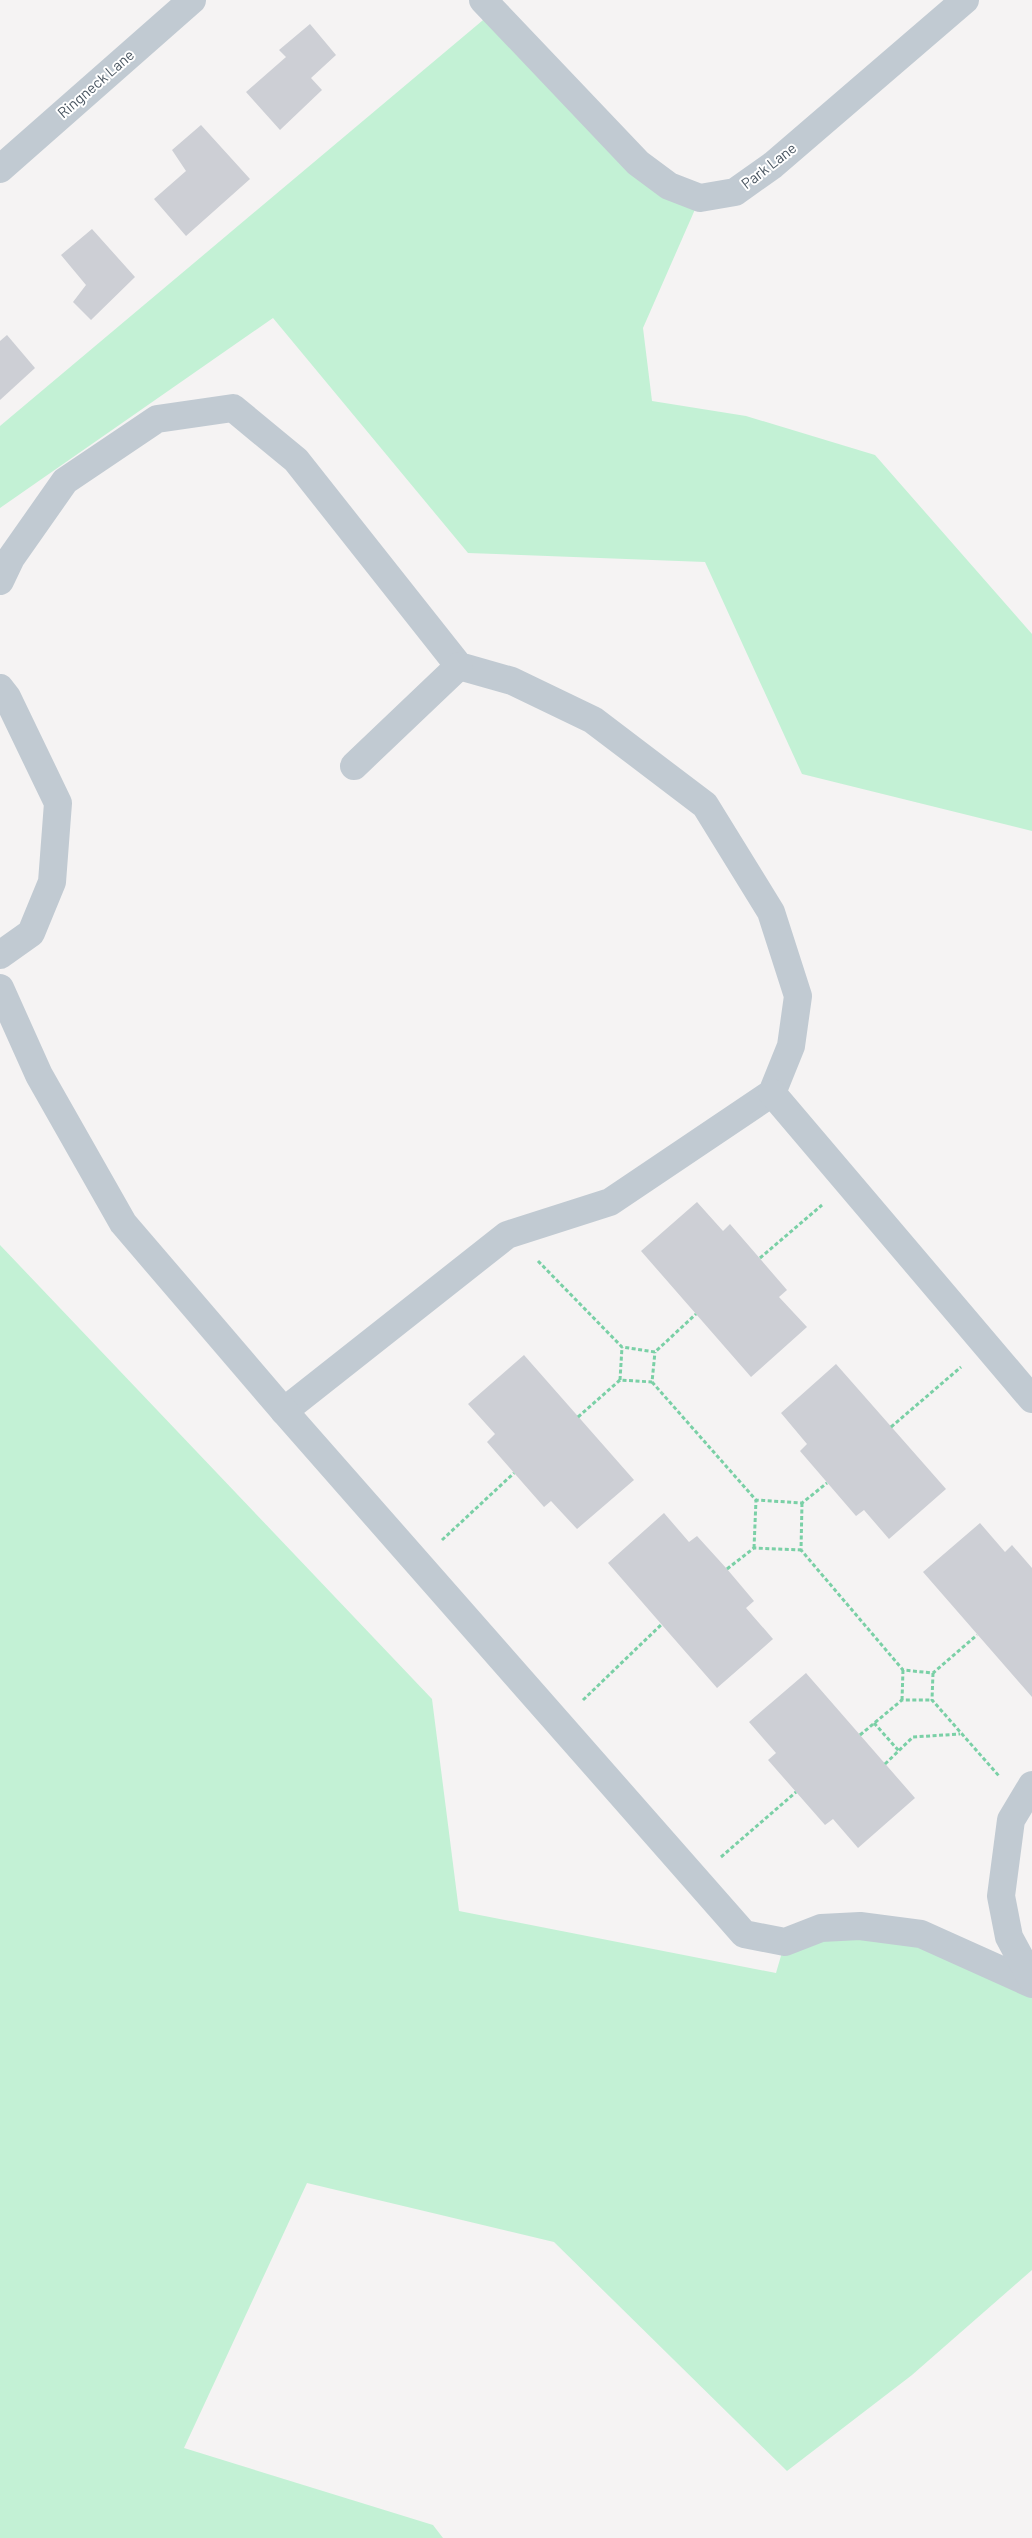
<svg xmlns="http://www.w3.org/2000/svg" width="1032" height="2538" viewBox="0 0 1032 2538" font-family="Barlow,sans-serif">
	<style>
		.green { fill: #c3f1d5 }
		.building { fill: #cdcfd5 }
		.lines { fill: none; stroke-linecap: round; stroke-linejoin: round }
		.path { stroke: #7ad0a6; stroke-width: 3; stroke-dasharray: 4 2.5; stroke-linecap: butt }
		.minor { stroke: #c1cad2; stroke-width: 28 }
		.labels { text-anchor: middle; stroke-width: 4; stroke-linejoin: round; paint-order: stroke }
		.street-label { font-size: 15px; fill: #4a5661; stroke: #fff }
	</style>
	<rect width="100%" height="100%" fill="#f5f3f3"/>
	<!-- green -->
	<g class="green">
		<path d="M495,10L638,163L700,198L643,328L652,401L746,416L875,455L1032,634V831L802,774L705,562L468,553L273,318L0,508V426Z"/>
		<path d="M0,1245L432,1699L459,1911L776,1973L785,1942L860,1926L1032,1984V2270L912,2375L787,2471L554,2242L307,2183L184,2448L433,2525L443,2538H0Z"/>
	</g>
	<!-- building -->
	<g class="building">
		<path d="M310,24L336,55L311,78L322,90L280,130L246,92L286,57L279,50Z"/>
		<path d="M201,125L250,179L186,236L154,199L186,171L172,150Z"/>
		<path d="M92,229L135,277L91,320L73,302L86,285L61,255Z"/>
		<path d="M7,335L35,368L0,400V341Z"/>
		<path d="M697,1202L723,1231L730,1224L787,1290L779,1297L807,1327L751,1377L641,1251Z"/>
		<path d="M524,1355L634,1480L577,1529L551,1501L544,1507L487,1442L495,1434L468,1404Z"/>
		<path d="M836,1364L946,1489L889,1539L864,1510L856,1516L800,1451L807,1444L781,1413Z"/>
		<path d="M664,1513L689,1542L697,1536L727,1569L754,1601L746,1608L773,1639L717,1688L608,1563Z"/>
		<path d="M980,1523L1005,1552L1012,1545L1032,1568V1697L923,1572Z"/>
		<path d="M806,1673L915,1798L858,1848L833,1819L825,1825L768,1760L776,1753L749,1722Z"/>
	</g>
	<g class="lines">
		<!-- path -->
		<g class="path">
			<path d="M760,1258L822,1205"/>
			<path d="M538,1261L622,1347L655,1352L696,1314"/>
			<path d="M620,1380L622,1347"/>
			<path d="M652,1382L756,1500L802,1503L827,1483"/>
			<path d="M578,1417L620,1380L652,1382L655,1352"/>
			<path d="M891,1427L961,1367"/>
			<path d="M802,1503L801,1550L903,1670L933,1673L977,1635"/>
			<path d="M442,1540L514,1473"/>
			<path d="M754,1548L756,1500"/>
			<path d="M727,1569L754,1548L801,1550"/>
			<path d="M933,1673L932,1700L999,1776"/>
			<path d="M583,1700L662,1624"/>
			<path d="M902,1700L903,1670"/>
			<path d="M874,1723L899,1751"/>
			<path d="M860,1735L902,1700H932"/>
			<path d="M885,1764L913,1737L960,1734"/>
			<path d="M721,1857L796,1792"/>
		</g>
		<!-- minor -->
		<g class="minor">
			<path d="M483,0L638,163L669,186L700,198L735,192L773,165L965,0"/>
			<path d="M0,169L192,0"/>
			<path d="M0,581L11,558L65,481L157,419L233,408L296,460L459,666L512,681L593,720L705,805L771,912L798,996L791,1046L772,1093L610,1202L507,1235L284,1411"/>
			<path d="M0,688L7,697L58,803L52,882L31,933L0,955"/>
			<path d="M354,766L459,666"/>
			<path d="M0,988L39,1075L123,1223L284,1411L744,1934L785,1942L821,1928L860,1926L921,1934L1032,1984"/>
			<path d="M772,1093L1032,1399"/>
			<path d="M1032,1785L1011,1820L1001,1896L1009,1937L1032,1980"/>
		</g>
	</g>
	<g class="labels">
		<!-- street labels -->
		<g class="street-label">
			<text transform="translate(96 84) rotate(-41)" y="5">Ringneck Lane</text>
			<text transform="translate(769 166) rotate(-38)" y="5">Park Lane</text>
		</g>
	</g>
</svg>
